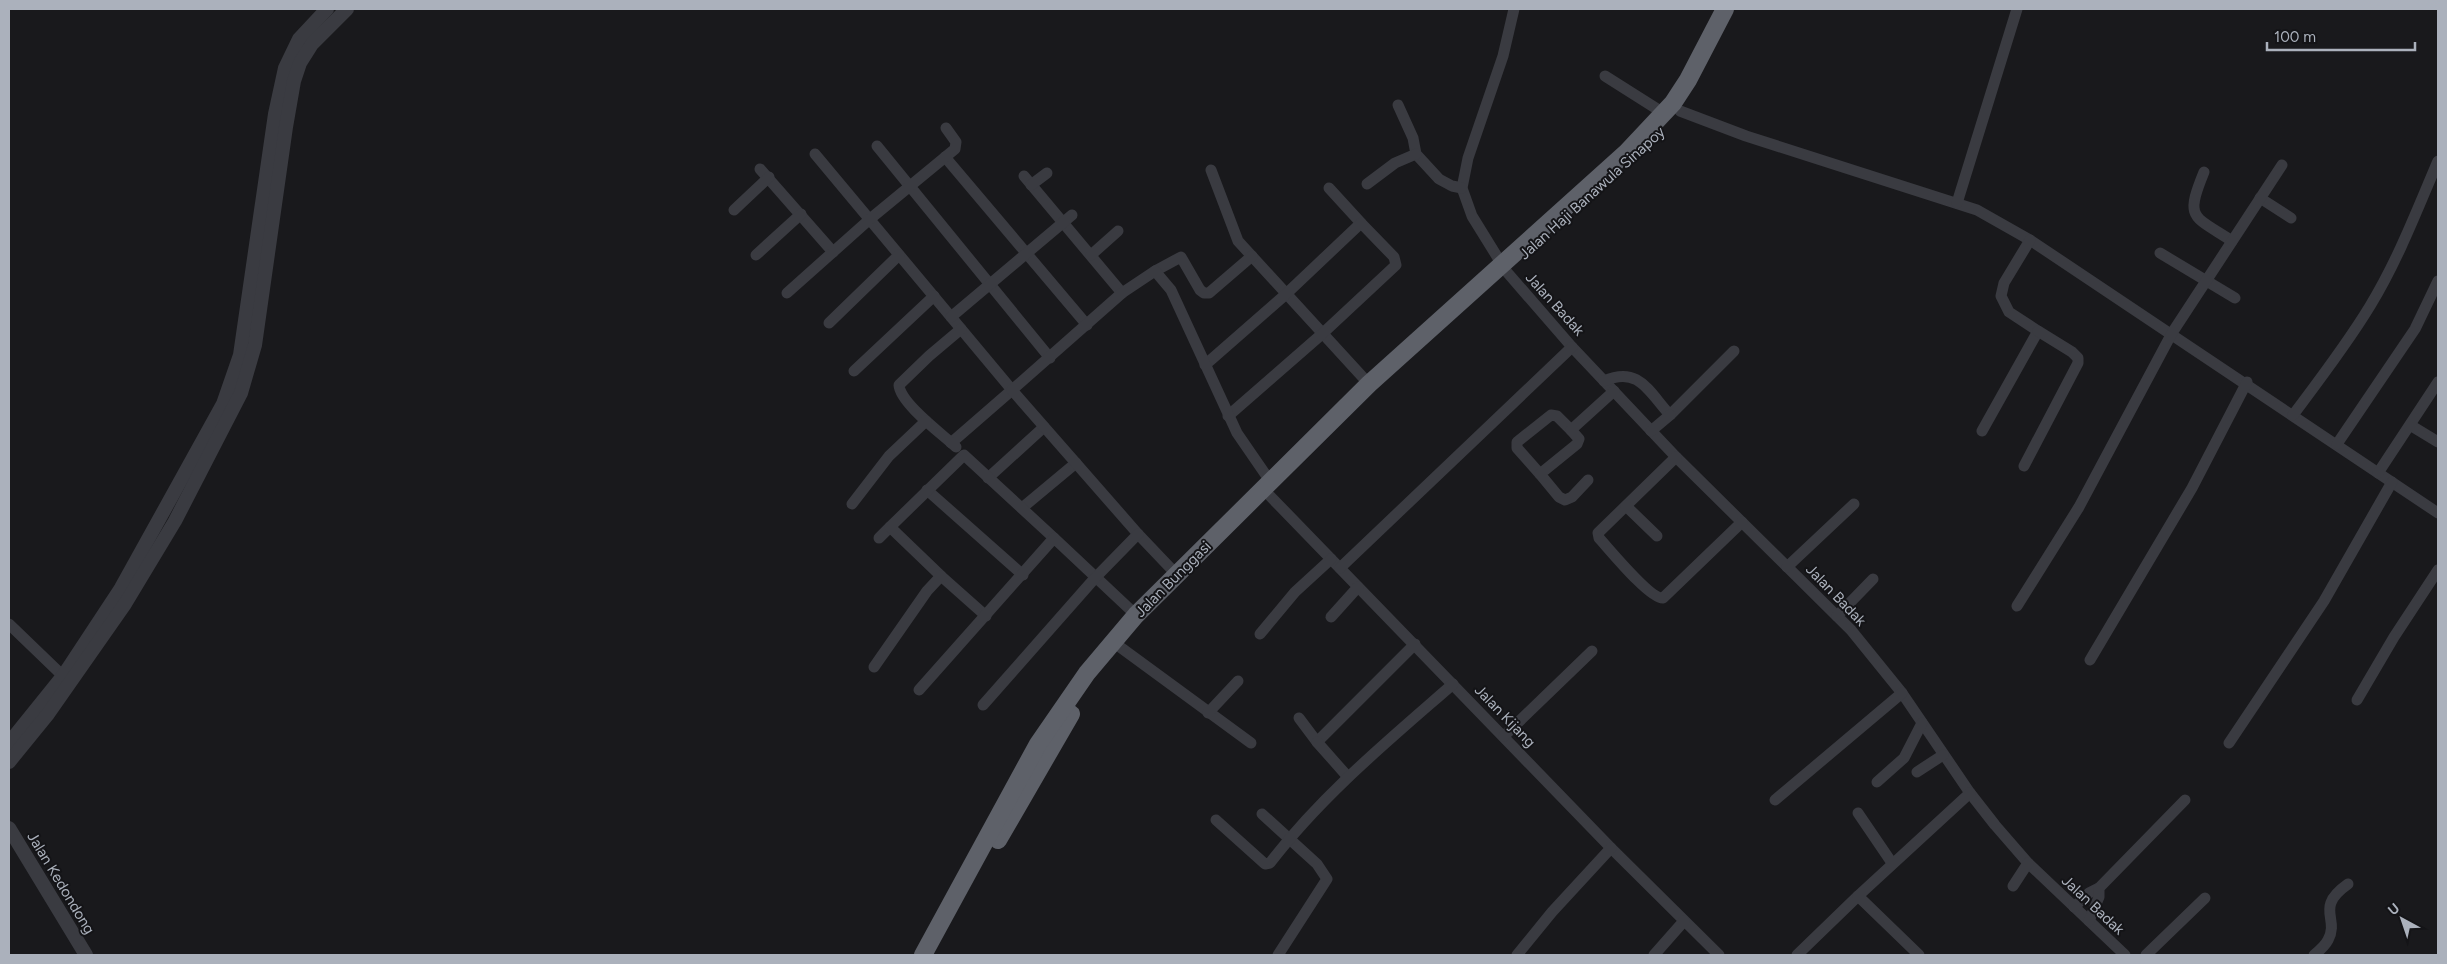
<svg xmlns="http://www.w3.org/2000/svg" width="2447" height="964" viewBox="0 0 2447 964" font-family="Figtree,sans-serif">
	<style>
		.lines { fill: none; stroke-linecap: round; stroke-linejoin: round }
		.minor { stroke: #3a3b41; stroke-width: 11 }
		.tertiary { stroke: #3a3b41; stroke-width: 14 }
		.trunk { stroke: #5e6169; stroke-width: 18 }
		.labels { text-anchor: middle; stroke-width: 4; stroke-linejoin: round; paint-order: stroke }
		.street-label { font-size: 15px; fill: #abb1bc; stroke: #141417 }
	</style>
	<rect width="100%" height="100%" fill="#19191c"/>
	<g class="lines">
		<!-- minor -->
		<g class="minor">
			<path d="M1514,9L1503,56L1468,158L1462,188L1472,216L1506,271L1572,347L1676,457L1851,630L1902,693L1970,793L1995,825L2028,863L2125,955"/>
			<path d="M1605,76L1665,114"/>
			<path d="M1398,105L1413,138L1416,154L1439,179L1452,186L1462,188"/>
			<path d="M1680,111L1746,136L1977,210L2030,240L2438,513"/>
			<path d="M877,146L1050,358"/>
			<path d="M815,154L1012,390L951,443"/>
			<path d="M945,157L1087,325"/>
			<path d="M760,169L833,252"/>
			<path d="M1211,170L1238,241L1369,384"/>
			<path d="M2204,172C2185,219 2192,215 2232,241"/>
			<path d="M1024,176L1122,293"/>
			<path d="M1367,184L1395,163L1416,154"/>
			<path d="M1031,185L1047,173"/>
			<path d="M1329,188L1361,223"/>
			<path d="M2260,198L2291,218"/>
			<path d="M1957,203L2017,9"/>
			<path d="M734,210L769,177"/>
			<path d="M2160,253L2235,298"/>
			<path d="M756,255L801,214"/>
			<path d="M1091,255L1118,231"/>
			<path d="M1155,271L1181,257L1200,290L1204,293H1209L1252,256"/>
			<path d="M787,293L870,219L955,149L956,142L946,128"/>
			<path d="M951,317L1072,215"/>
			<path d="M829,323L899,255"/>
			<path d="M1205,365L1285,295L1361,223L1394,257L1396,265L1322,334L1228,416"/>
			<path d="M854,371L934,296"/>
			<path d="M1604,381C1639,366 1648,391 1670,415L1734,351"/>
			<path d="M2293,415C2320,379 2347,344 2370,306C2398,260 2417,210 2438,161"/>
			<path d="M2410,425L2438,442"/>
			<path d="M1651,431L1670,415"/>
			<path d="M1982,431L2038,331L2009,312L2001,296L2004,283L2030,240"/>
			<path d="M2337,444L2415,329L2438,281"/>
			<path d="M956,447C942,434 900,403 899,385L929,356L961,329"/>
			<path d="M1676,457L1598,533L1599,538C1610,550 1650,599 1663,598L1742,522"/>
			<path d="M2024,466L2078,363V358L2072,352L2038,331"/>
			<path d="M2378,473L2438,382"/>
			<path d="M1540,474L1517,448V442L1551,415L1557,416L1571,430"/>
			<path d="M988,478L1044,427"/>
			<path d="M1588,480L1572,497L1565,500L1559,497L1540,474L1577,444L1579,439L1571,430L1614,391"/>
			<path d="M927,490L1023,575"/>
			<path d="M1270,496L1611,848L1719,955"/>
			<path d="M852,504L889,456L926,421"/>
			<path d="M1626,506L1657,536"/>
			<path d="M1022,508L1076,463"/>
			<path d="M879,538L890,527"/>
			<path d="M1787,567L1854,504"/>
			<path d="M1340,568L1572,347"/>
			<path d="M1177,575L1138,534L1012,390L1122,293L1155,271L1171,290L1237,433L1270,481"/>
			<path d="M941,576L890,527L964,455L1054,538"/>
			<path d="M2017,606L2079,507L2172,333L2282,165"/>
			<path d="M1837,616L1873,579"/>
			<path d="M1331,617L1358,587"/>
			<path d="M9,624L63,676"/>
			<path d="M1260,634L1295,592L1331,559"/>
			<path d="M1120,647L1251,743"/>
			<path d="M2090,660L2192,488L2247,382"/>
			<path d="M874,667L927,591L941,576L986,616"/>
			<path d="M919,690L1054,538L1136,615"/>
			<path d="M2357,700L2394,637L2438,570"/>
			<path d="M983,705L1095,578L1138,534"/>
			<path d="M1208,713L1238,681"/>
			<path d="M1299,718L1317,742L1415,644"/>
			<path d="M1504,736L1592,651"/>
			<path d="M1317,742L1348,777"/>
			<path d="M2229,743L2324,601L2392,482"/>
			<path d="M1917,772L1943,755"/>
			<path d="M1877,782L1904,758L1922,723"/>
			<path d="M1775,800L1902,693"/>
			<path d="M1858,813L1892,863"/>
			<path d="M1262,814L1317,864L1327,879L1278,955"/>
			<path d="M1216,820L1265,864L1270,863C1322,795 1389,740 1453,684"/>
			<path d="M2013,886L2028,863"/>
			<path d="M2074,907L2089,893L2099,888"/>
			<path d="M2089,921L2099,897V888L2185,800"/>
			<path d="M1517,955L1552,912L1611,848"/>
			<path d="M1654,955L1684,921"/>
			<path d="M1797,955L1858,896"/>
			<path d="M1919,955L1858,896L1970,793"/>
			<path d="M2146,955L2205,898"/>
			<path d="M2314,955C2319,951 2325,946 2328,940C2340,918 2314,908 2348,884"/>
		</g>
		<!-- tertiary -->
		<g class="tertiary">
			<path d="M9,743L63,676L121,588L223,404L240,355L275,114L285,68L299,39L327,9"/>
			<path d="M9,762L48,714L125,604L175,521L241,393L255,345L286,127L294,81L300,63L312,44L347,9"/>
			<path d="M9,828L86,955"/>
		</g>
		<!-- trunk -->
		<g class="trunk">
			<path d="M998,840L1071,714"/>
			<path d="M923,955L1038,744L1087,673L1136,615L1369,384L1627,152L1673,103L1688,80L1725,9"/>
		</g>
	</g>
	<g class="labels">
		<!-- street labels -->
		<g class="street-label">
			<text transform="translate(1592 193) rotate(-42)" y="5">Jalan Haji Banawula Sinapoy</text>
			<text transform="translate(1555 304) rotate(48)" y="5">Jalan Badak</text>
			<text transform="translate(1173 579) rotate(-45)" y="5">Jalan Bunggasi</text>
			<text transform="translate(1836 595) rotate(46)" y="5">Jalan Badak</text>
			<text transform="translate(1505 716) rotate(46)" y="5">Jalan Kijang</text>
			<text transform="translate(61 883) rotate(59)" y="5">Jalan Kedondong</text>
			<text transform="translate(2093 905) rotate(43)" y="5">Jalan Badak</text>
		</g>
	</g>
	<!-- border -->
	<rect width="2447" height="964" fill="none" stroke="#abb1bc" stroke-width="20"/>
	<!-- north arrow -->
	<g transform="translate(2402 919) rotate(320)" stroke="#141417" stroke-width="4" paint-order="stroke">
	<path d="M0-4L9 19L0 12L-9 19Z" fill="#abb1bc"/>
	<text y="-8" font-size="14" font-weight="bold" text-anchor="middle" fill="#abb1bc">U</text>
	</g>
	<!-- scale -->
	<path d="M2267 42v8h148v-8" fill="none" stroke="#abb1bc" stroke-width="2.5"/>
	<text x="2274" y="42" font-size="15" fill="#abb1bc" stroke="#141417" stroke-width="4" paint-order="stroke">100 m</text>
</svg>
